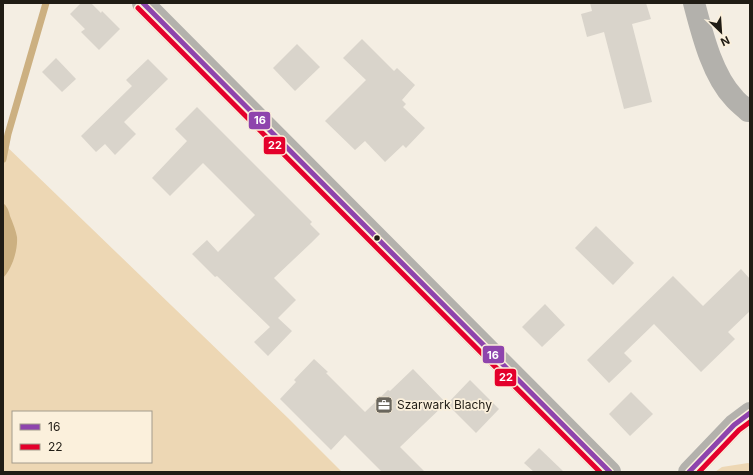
<svg xmlns="http://www.w3.org/2000/svg" width="753" height="475" viewBox="0 0 753 475" font-family="Inter,sans-serif">
	<style>
		.green { fill: #edd7b4; fill-rule: evenodd }
		.water { fill: #ccb081 }
		.lines { fill: none; stroke-linecap: round; stroke-linejoin: round }
		.stream { stroke: #ccb081; stroke-width: 7 }
		.building { fill: #d9d4cb }
		.minor { stroke: #b3b1ac; stroke-width: 22 }
		.bus-1-casing { stroke: #fbf0dc; stroke-width: 8 }
		.bus-2-casing { stroke: #fbf0dc; stroke-width: 8 }
		.bus-1 { stroke: #8e44ad; stroke-width: 5 }
		.bus-2 { stroke: #e4002b; stroke-width: 5 }
		.bus-dot { fill: #201c15; stroke: #fbf0dc; stroke-width: 1.5 }
		.labels { text-anchor: middle; stroke-width: 3.5; stroke-linejoin: round; paint-order: stroke }
		.poi-label { font-size: 12px; fill: #201c15; stroke: #fbf0dc; text-anchor: start }
		.line-badge { stroke: #fbf0dc; stroke-width: 1.5 }
		.badge-label { font-size: 11px; text-anchor: middle; font-weight: bold; fill: #fff }
	</style>
	<rect width="100%" height="100%" fill="#f4eee3"/>
	<!-- green -->
	<g class="green">
		<path d="M3,143L288,418L342,472H3ZM13,412H151V462H13Z"/>
		<path d="M748,463L750,464V472H715L722,467Z"/>
	</g>
	<!-- water -->
	<path class="water" d="M3,203C7,206 9,211 10,216C13,223 16,231 17,237C18,250 12,269 3,278Z"/>
	<g class="lines">
		<!-- stream -->
		<path class="stream" d="M3,159L8,134L46,3"/>
	</g>
	<!-- building -->
	<g class="building">
		<path d="M81,3H91L101,13L102,11L120,29L99,50L81,32L85,29L70,14Z"/>
		<path d="M590,3H646L651,19L632,24L652,102L624,109L604,32L587,37L581,14L592,11Z"/>
		<path d="M362,39L394,71L397,68L415,85L402,100L406,104L403,107L425,128L406,148L403,145L385,162L365,141L355,150L325,121L366,80L343,58Z"/>
		<path d="M297,44L320,67L295,91L273,68Z"/>
		<path d="M56,58L76,79L62,92L42,72Z"/>
		<path d="M148,59L168,79L124,122L136,134L115,155L105,144L96,152L81,136L132,86L126,80Z"/>
		<path d="M197,107L312,222L310,224L320,234L311,243L274,278L296,300L278,318L292,331L268,356L254,342L270,327L217,276L215,277L192,254L207,240L218,252L255,215L203,163L170,196L152,178L187,141L175,129Z"/>
		<path d="M596,226L634,263L613,285L575,248Z"/>
		<path d="M741,269L750,279V311L728,332L735,339L701,372L654,324L624,353L632,361L609,383L587,360L673,276L703,306Z"/>
		<path d="M545,304L565,325L542,347L522,327Z"/>
		<path d="M314,359L328,372L326,373L365,412L388,390L390,391L413,369L446,403L400,447L425,472H382L345,435L331,450L280,399L296,382L294,380Z"/>
		<path d="M470,380L499,409L476,433L447,404Z"/>
		<path d="M631,392L653,414L630,436L609,414Z"/>
		<path d="M539,448L564,472H534L524,463Z"/>
	</g>
	<g class="lines">
		<!-- minor -->
		<g class="minor">
			<path d="M143,3L610,472"/>
			<path d="M694,3C702,33 712,75 734,98C738,103 743,106 748,111H750"/>
			<path d="M689,472L734,425L750,413"/>
		</g>
		<defs>
			<g id="bus-1">
				<path d="M143,3L610,472"/>
				<path d="M689,472L734,425L750,413"/>
			</g>
			<g id="bus-2">
				<path d="M138,8L600,472"/>
				<path d="M699,472L739,430L750,422"/>
			</g>
		</defs>
		<!-- bus-1 casing -->
		<use href="#bus-1" class="bus-1-casing"/>
		<!-- bus-2 casing -->
		<use href="#bus-2" class="bus-2-casing"/>
		<!-- bus-1 -->
		<use href="#bus-1" class="bus-1"/>
		<!-- bus-2 -->
		<use href="#bus-2" class="bus-2"/>
	</g>
	<!-- icons -->
	<defs>
		<symbol id="office-square" viewBox="-11 -11 22 22"><rect x="-9" y="-9" width="18" height="18" rx="4" fill="#6a665d" stroke="#fbf0dc"/><path d="M-6-3h4V-5.5h4V-3h4V5H-6ZM-1-4.5V-3h2v-1.5ZM-6 0V1H6V0Z" fill="#fff"/></symbol>
	</defs>
	<g fill-rule="evenodd">
		<use href="#office-square" x="374" y="395" width="20" height="20"/>
	</g>
	<!-- markers -->
	<circle class="bus-dot" cx="377" cy="238" r="3.5"/>
	<g class="labels">
		<!-- poi labels -->
		<g class="poi-label">
			<text x="397" y="409">Szarwark Blachy</text>
		</g>
	</g>
	<g class="line-badge">
		<rect x="248" y="111" width="23" height="19" rx="4" fill="#8e44ad"/>
		<rect x="263" y="136" width="23" height="19" rx="4" fill="#e4002b"/>
		<rect x="482" y="345" width="23" height="19" rx="4" fill="#8e44ad"/>
		<rect x="494" y="368" width="23" height="19" rx="4" fill="#e4002b"/>
	</g>
	<g class="badge-label">
		<text x="260" y="124">16</text>
		<text x="275" y="149">22</text>
		<text x="493" y="359">16</text>
		<text x="506" y="381">22</text>
	</g>
	<!-- border -->
	<rect width="753" height="475" fill="none" stroke="#201c15" stroke-width="8"/>
	<!-- legend -->
	<rect x="12" y="411" width="140" height="52" fill="#fbf0dc" stroke="#a39b8c"/>
	<rect x="20" y="424" width="20" height="6" fill="#8e44ad" stroke="#a39b8c"/>
	<text x="48" y="431" font-size="12" fill="#201c15">16</text>
	<rect x="20" y="444" width="20" height="6" fill="#e4002b" stroke="#a39b8c"/>
	<text x="48" y="451" font-size="12" fill="#201c15">22</text>
	<!-- north arrow -->
	<g transform="translate(721 32) rotate(155)" stroke="#fbf0dc" stroke-width="3" paint-order="stroke">
	<path d="M0-3L7 15L0 10L-7 15Z" fill="#201c15"/>
	<text y="-6" font-size="11" font-weight="bold" text-anchor="middle" fill="#201c15">N</text>
	</g>
</svg>
